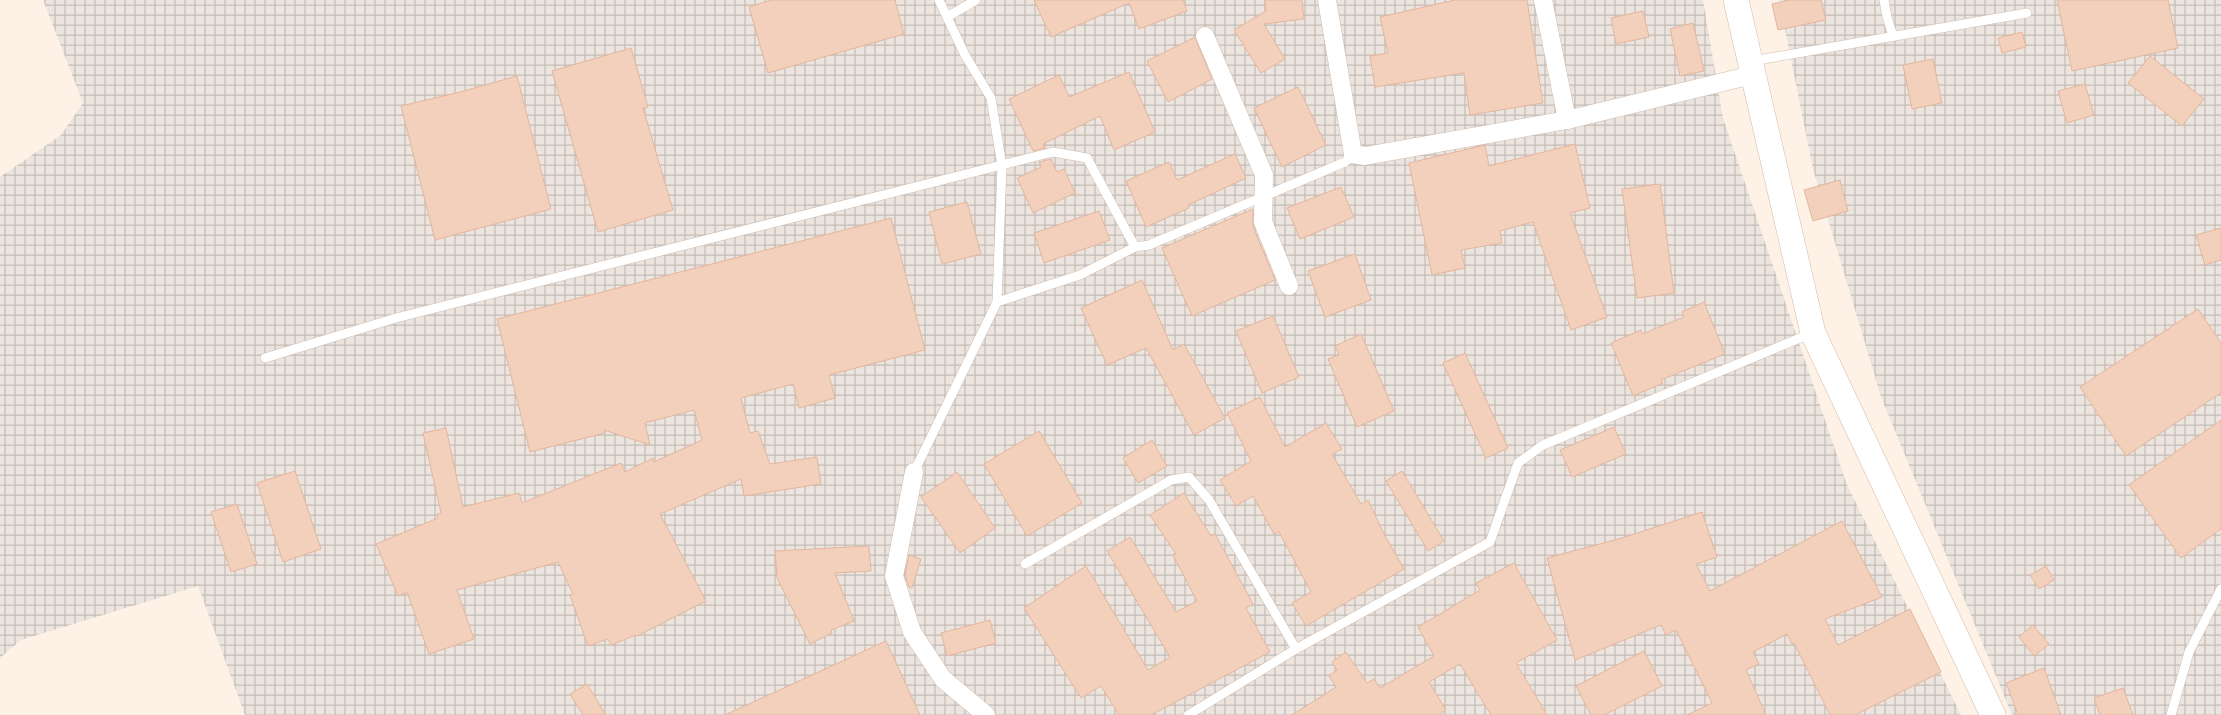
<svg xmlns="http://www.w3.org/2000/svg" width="2221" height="715" viewBox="0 0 2221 715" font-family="'Nunito Sans',sans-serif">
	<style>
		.industrial { fill: url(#industrial-grid) }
		.building { fill: #f2d0bc; stroke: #e5b59c }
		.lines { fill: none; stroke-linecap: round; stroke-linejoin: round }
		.lane-casing { stroke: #d0bcad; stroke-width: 10 }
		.street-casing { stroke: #d0bcad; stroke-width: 19 }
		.secondary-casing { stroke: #d3bbab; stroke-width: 26 }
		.lane { stroke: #fff; stroke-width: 9 }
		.street { stroke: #fff; stroke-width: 18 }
		.secondary { stroke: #fff; stroke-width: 25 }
	</style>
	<defs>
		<pattern id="industrial-grid" width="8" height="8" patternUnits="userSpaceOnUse" patternTransform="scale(1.25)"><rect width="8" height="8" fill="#ece5df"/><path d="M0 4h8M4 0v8" fill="none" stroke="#c4bcb7"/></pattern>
	</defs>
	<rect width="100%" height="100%" fill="#fdf2e5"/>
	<!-- industrial -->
	<g class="industrial">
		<path d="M43,0H1703L1723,118L1847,485L1961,715H245L198,586L21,640L0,658V177L61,135L83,103Z"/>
		<path d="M1779,0H2221V715H2012L1881,397L1813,169Z"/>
	</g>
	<!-- building -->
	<g class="building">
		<path d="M771,0H895L904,34L768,73L749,7Z"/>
		<path d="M1034,0H1183L1187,11L1139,29L1129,3L1051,37Z"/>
		<path d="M1265,0H1302L1304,19L1264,24L1285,59L1261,73L1234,30L1266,11Z"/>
		<path d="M1455,0H1527L1543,103L1470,115L1464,73L1375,87L1370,56L1388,53L1380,17Z"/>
		<path d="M1790,0H1821L1826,20L1778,30L1772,4Z"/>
		<path d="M2057,0H2168L2178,48L2072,71Z"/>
		<path d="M1643,11L1649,37L1616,44L1611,18Z"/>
		<path d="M1693,23L1704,71L1680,76L1670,29Z"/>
		<path d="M2022,32L2026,47L2002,53L1998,38Z"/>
		<path d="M1195,37L1212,79L1168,102L1147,61Z"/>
		<path d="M631,48L648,107L643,108L673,210L598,232L552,71Z"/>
		<path d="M2150,56L2204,99L2182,126L2128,83Z"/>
		<path d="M1933,59L1942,103L1912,109L1903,65Z"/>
		<path d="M1129,72L1155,132L1114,150L1100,116L1043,144L1045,148L1033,151L1009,99L1059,75L1069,97Z"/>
		<path d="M517,76L551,209L435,240L401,106L460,92Z"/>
		<path d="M2085,84L2094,115L2067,123L2058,91Z"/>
		<path d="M1298,87L1326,145L1282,167L1254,108Z"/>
		<path d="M1575,144L1590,208L1570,213L1607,317L1571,330L1533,222L1500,231L1502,243L1461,250L1465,268L1432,275L1409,163L1485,145L1489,166Z"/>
		<path d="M1235,154L1246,178L1188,205L1189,208L1146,227L1126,181L1169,162L1177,180Z"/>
		<path d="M1051,159L1057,172L1064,169L1075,193L1033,213L1017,178L1041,167L1039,162Z"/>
		<path d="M1840,180L1848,211L1813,221L1804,190Z"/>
		<path d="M1660,184L1674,293L1637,298L1622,189Z"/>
		<path d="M1341,187L1354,217L1300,239L1287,208Z"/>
		<path d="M967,202L981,254L942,264L929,212Z"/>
		<path d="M1253,209V226L1275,280L1192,316L1162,248Z"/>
		<path d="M1099,211L1110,240L1044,263L1034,233Z"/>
		<path d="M891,218L925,350L829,375L835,398L799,408L793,384L741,398L750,433L758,431L770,464L817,457L821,484L744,496L741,479L660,514L706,601L637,636L636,635L611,645L608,639L588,646L570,595L573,594L558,562L457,590L474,639L429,654L407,592L398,596L376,544L438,518L437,514L441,513L423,433L446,428L463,507L519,493L522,503L621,463L625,472L653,458L654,462L702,440L694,410L645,423L650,445L604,430L605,433L530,452L497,319Z"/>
		<path d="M2221,228V260L2205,265L2196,235Z"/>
		<path d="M1355,254L1371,300L1325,317L1308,271Z"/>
		<path d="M1142,280L1173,350L1184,344L1225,418L1194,435L1146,348L1107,365L1081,308Z"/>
		<path d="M1704,302L1725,354L1661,380L1663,383L1633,396L1611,343L1641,330L1642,334L1684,317L1682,312Z"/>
		<path d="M2198,309L2221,343V393L2126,456L2080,387Z"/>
		<path d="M1273,316L1299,377L1262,393L1236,331Z"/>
		<path d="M1361,334L1394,411L1357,427L1328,359L1339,355L1335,346Z"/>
		<path d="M1465,353L1508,448L1486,458L1443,363Z"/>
		<path d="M1260,397L1285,447L1326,423L1342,449L1332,454L1361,504L1368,500L1384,534L1404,569L1306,626L1292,603L1311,592L1279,532L1274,534L1253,496L1236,506L1220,480L1251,461L1227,413Z"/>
		<path d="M2221,420V529L2181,558L2129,485Z"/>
		<path d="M1614,427L1626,454L1572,477L1560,450Z"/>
		<path d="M1039,431L1082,503L1027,536L984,464Z"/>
		<path d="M1152,440L1167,466L1138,483L1123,458Z"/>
		<path d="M295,471L321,549L283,562L257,483Z"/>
		<path d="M1402,471L1444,541L1428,551L1386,481Z"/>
		<path d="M957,472L995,528L960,553L921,497Z"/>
		<path d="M1184,493L1211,536L1215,534L1253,604L1246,608L1270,652L1151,715H1119L1101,686L1081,698L1024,608L1086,566L1148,670L1170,657L1107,551L1130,537L1176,612L1197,601L1173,555L1176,554L1150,515Z"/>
		<path d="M237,504L257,564L231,572L211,512Z"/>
		<path d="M1702,512L1717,557L1696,564L1710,591L1842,521L1882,597L1825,619L1838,645L1910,609L1941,672L1855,715H1830L1794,643L1792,644L1787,634L1753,652L1759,664L1746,670L1766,715H1687L1712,703L1676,630L1666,635L1661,625L1575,660L1547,558L1622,538Z"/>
		<path d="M869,546L871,571L835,573L854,621L831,630L832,633L810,644L777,578L775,551Z"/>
		<path d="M909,555L921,559L912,588L909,587L905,575Z"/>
		<path d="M1514,563L1557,640L1516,663L1547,715H1491L1460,664L1429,682L1446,710L1439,715H1292L1336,687L1329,676L1337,670L1332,662L1346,652L1367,683L1374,679L1380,688L1434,656L1418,627L1480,590L1476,583Z"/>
		<path d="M2046,566L2054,580L2039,589L2030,575Z"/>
		<path d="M990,620L996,643L947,656L941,633Z"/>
		<path d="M2033,625L2049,644L2034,656L2019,637Z"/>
		<path d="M886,641L920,715H725Z"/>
		<path d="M1644,651L1662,686L1604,715H1591L1576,686Z"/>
		<path d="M2044,668L2061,715H2018L2006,683Z"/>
		<path d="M587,684L606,715H583L570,694Z"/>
		<path d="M2123,688L2133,715H2100L2094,698Z"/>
	</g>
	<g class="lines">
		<defs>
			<g id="lane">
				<path d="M1884,0L1887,17L1893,36"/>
				<path d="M947,17L976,0"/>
				<path d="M1752,61L2027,13"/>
				<path d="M997,302L1080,275L1135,247L1149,245L1345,162L1353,154"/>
				<path d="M265,358L396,318L1053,152L1087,158L1135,247"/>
				<path d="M914,472L997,302L1002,166L991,98L965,55L939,0"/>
				<path d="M1025,564L1171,480L1189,477L1209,500L1296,649"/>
				<path d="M1188,715L1296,649L1490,542L1518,463L1543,445L1812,333"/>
				<path d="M2171,715L2189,652L2221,589"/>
			</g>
			<g id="street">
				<path d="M1327,0L1353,154L1365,156L1567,120L1752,75"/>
				<path d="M1543,0L1567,120"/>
				<path d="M1205,36L1264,175L1263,222L1289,286"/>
				<path d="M914,472L894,576L912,632L943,679L986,715"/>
			</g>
			<path id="secondary" d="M1736,0L1813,333L1993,715"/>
		</defs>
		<!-- lane casing -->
		<use href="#lane" class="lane-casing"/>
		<!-- street casing -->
		<use href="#street" class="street-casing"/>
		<!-- secondary casing -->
		<use href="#secondary" class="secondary-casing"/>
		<!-- lane -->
		<use href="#lane" class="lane"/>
		<!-- street -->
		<use href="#street" class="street"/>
		<!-- secondary -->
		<use href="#secondary" class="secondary"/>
	</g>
</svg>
